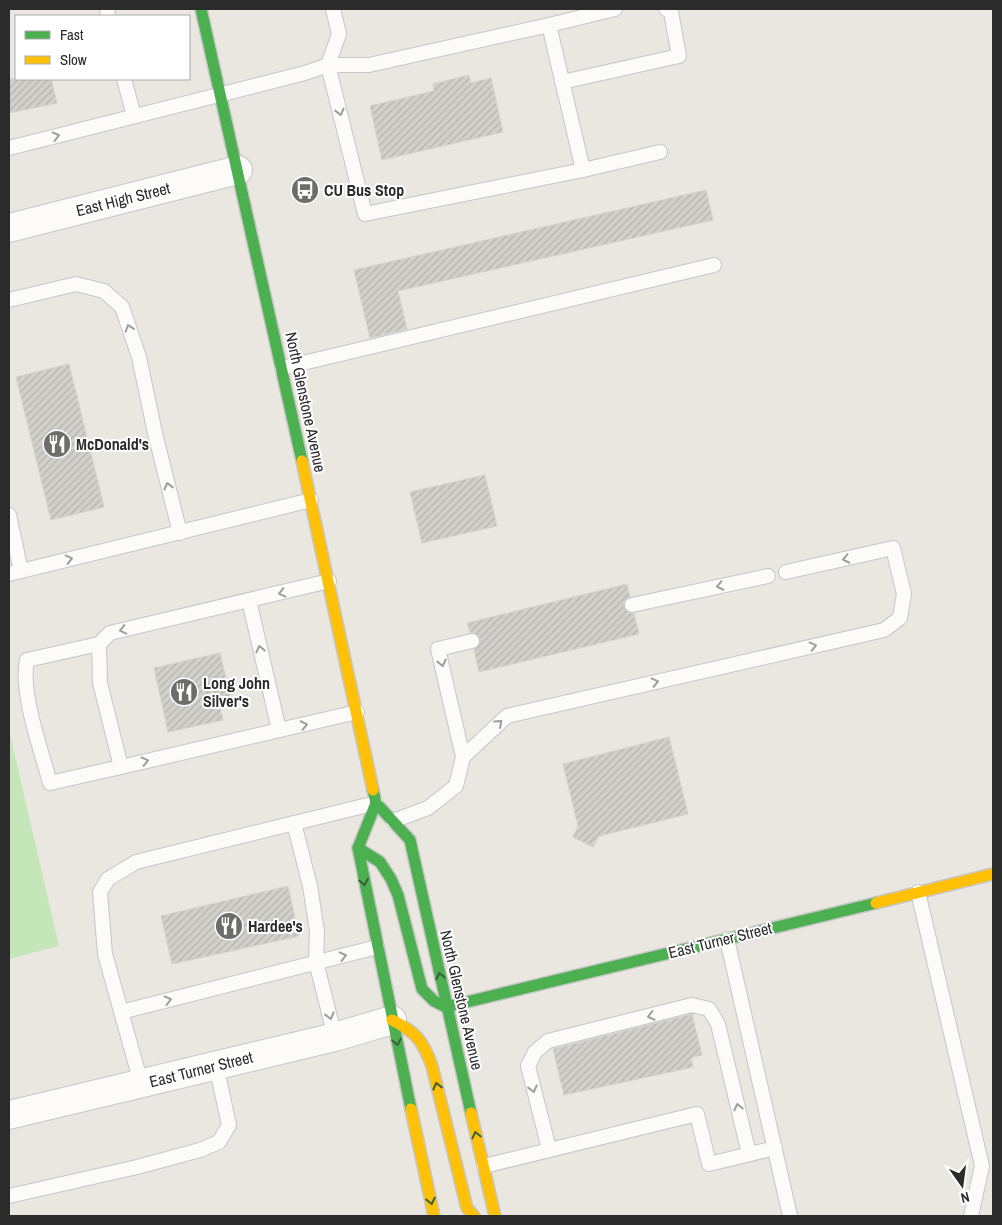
<svg xmlns="http://www.w3.org/2000/svg" width="1002" height="1225" viewBox="0 0 1002 1225" font-family="'Archivo Narrow',sans-serif">
	<style>
		.green { fill: #c5e6b8 }
		.building { fill: url(#building-hatch); stroke: #d4d2cc }
		.lines { fill: none; stroke-linecap: round; stroke-linejoin: round }
		.lane-casing { stroke: #c7c6c6; stroke-width: 16 }
		.street-casing { stroke: #c7c6c6; stroke-width: 30 }
		.fast-casing { stroke: #c7c6c6; stroke-width: 14 }
		.slow-casing { stroke: #c7c6c6; stroke-width: 14 }
		.lane { stroke: #fcfbfa; stroke-width: 14 }
		.street { stroke: #fcfbfa; stroke-width: 28 }
		.fast { stroke: #4caf50; stroke-width: 11 }
		.slow { stroke: #ffc107; stroke-width: 11 }
		.oneway { stroke: #9e9d9d }
		.oneway2 { stroke: #38603a }
		.labels { text-anchor: middle; stroke-width: 4; stroke-linejoin: round; paint-order: stroke }
		.poi-label { font-size: 16px; font-weight: bold; fill: #2b2b2b; stroke: #fff; text-anchor: start }
		.street-label { font-size: 16px; fill: #2b2b2b; stroke: #fff }
	</style>
	<defs>
		<pattern id="building-hatch" width="6" height="6" patternUnits="userSpaceOnUse" patternTransform="scale(1.25)"><rect width="6" height="6" fill="#d2d0cb"/><path d="M-1 1l2-2M0 6l6-6M5 7l2-2" fill="none" stroke="#b4b3ae"/></pattern>
	</defs>
	<rect width="100%" height="100%" fill="#e9e7e0"/>
	<!-- green -->
	<path class="green" d="M9,730L59,946L9,959Z"/>
	<!-- building -->
	<g class="building">
		<path d="M469,75L471,83L491,78L503,132L382,160L370,106L434,91L433,84Z"/>
		<path d="M9,79H51L57,103L9,113Z"/>
		<path d="M706,190L713,220L398,291L407,329L370,338L354,270Z"/>
		<path d="M69,364L104,507L51,520L16,377Z"/>
		<path d="M485,475L497,526L422,543L410,492Z"/>
		<path d="M627,584L630,597L624,602V607L629,613L634,614L639,634L479,672L474,650L480,644V639L475,633L470,632L467,623Z"/>
		<path d="M220,653L230,696L218,699L223,720L168,732L154,668Z"/>
		<path d="M669,737L688,814L599,836L593,847L573,837L578,826L563,764Z"/>
		<path d="M288,886L299,936L172,964L161,916Z"/>
		<path d="M692,1014L702,1055L691,1058L693,1067L564,1095L553,1049Z"/>
	</g>
	<g class="lines">
		<defs>
			<g id="lane">
				<path d="M107,9L108,16"/>
				<path d="M549,25L369,65H328L365,214L583,170L549,25L615,9"/>
				<path d="M124,79L134,116"/>
				<path d="M562,82L679,56L671,12L666,9"/>
				<path d="M9,148L305,73L328,65L339,34L333,9"/>
				<path d="M583,170L660,152"/>
				<path d="M9,300L76,284L104,291L122,307L139,357L155,433L180,533"/>
				<path d="M282,368L714,265"/>
				<path d="M9,515L21,571"/>
				<path d="M9,574L311,500"/>
				<path d="M329,581L110,633L99,644L100,683L121,767L357,712"/>
				<path d="M249,600L279,730"/>
				<path d="M632,605L768,576"/>
				<path d="M99,644L27,660C20,693 41,749 50,783L121,767"/>
				<path d="M463,757L507,716L884,630L900,618L904,594L893,548L786,572"/>
				<path d="M393,821L428,808L456,786L463,757L438,649L472,641"/>
				<path d="M294,823L310,886L317,931L316,962L335,1037"/>
				<path d="M918,892L982,1166L971,1216"/>
				<path d="M727,939L790,1216"/>
				<path d="M121,1012L377,947"/>
				<path d="M141,1083L105,954L100,892L108,879L136,862L376,803"/>
				<path d="M549,1149L528,1066L535,1052L548,1041L692,1005L709,1009L718,1024L749,1154"/>
				<path d="M484,1166L697,1114L709,1164L775,1148"/>
				<path d="M9,1196L137,1167L200,1150L219,1142L229,1125L216,1065"/>
			</g>
			<g id="street">
				<path d="M9,228L238,170"/>
				<path d="M9,1115L335,1037L392,1020"/>
			</g>
			<g id="fast">
				<path d="M201,9L302,461"/>
				<path d="M373,790L376,803L410,840L471,1113"/>
				<path d="M376,803L358,848L411,1109"/>
				<path d="M358,848L380,862L391,879L398,895L422,989L434,1001L446,1007"/>
				<path d="M446,1007L876,903"/>
			</g>
			<g id="slow">
				<path d="M302,461L373,790"/>
				<path d="M876,903L993,874"/>
				<path d="M392,1020C416,1032 423,1041 432,1066L467,1208L474,1216"/>
				<path d="M411,1109L434,1216"/>
				<path d="M471,1113L495,1216"/>
			</g>
		</defs>
		<!-- lane casing -->
		<use href="#lane" class="lane-casing"/>
		<!-- street casing -->
		<use href="#street" class="street-casing"/>
		<!-- fast casing -->
		<use href="#fast" class="fast-casing"/>
		<!-- slow casing -->
		<use href="#slow" class="slow-casing"/>
		<!-- lane -->
		<use href="#lane" class="lane"/>
		<!-- street -->
		<use href="#street" class="street"/>
		<!-- fast -->
		<use href="#fast" class="fast"/>
		<!-- slow -->
		<use href="#slow" class="slow"/>
	</g>
	<!-- one-way arrows -->
	<defs><path id="oneway-chevron" d="M-2-3.5L2.5 0L-2 3.5" fill="none" stroke-width="1.6" stroke-linecap="round" stroke-linejoin="round" transform="scale(1.25)"/></defs>
	<g class="oneway">
		<use href="#oneway-chevron" transform="translate(340 112) rotate(76)"/>
		<use href="#oneway-chevron" transform="translate(56 136) rotate(-14)"/>
		<use href="#oneway-chevron" transform="translate(129 328) rotate(-109)"/>
		<use href="#oneway-chevron" transform="translate(168 486) rotate(-104)"/>
		<use href="#oneway-chevron" transform="translate(69 559) rotate(-13)"/>
		<use href="#oneway-chevron" transform="translate(846 559) rotate(168)"/>
		<use href="#oneway-chevron" transform="translate(720 586) rotate(168)"/>
		<use href="#oneway-chevron" transform="translate(282 593) rotate(167)"/>
		<use href="#oneway-chevron" transform="translate(123 630) rotate(167)"/>
		<use href="#oneway-chevron" transform="translate(813 646) rotate(-13)"/>
		<use href="#oneway-chevron" transform="translate(260 649) rotate(-103)"/>
		<use href="#oneway-chevron" transform="translate(442 663) rotate(77)"/>
		<use href="#oneway-chevron" transform="translate(655 682) rotate(-13)"/>
		<use href="#oneway-chevron" transform="translate(499 723) rotate(-42)"/>
		<use href="#oneway-chevron" transform="translate(304 725) rotate(-12)"/>
		<use href="#oneway-chevron" transform="translate(145 761) rotate(-13)"/>
		<use href="#oneway-chevron" transform="translate(343 956) rotate(-14)"/>
		<use href="#oneway-chevron" transform="translate(168 1000) rotate(-14)"/>
		<use href="#oneway-chevron" transform="translate(330 1016) rotate(76)"/>
		<use href="#oneway-chevron" transform="translate(651 1016) rotate(166)"/>
		<use href="#oneway-chevron" transform="translate(533 1089) rotate(76)"/>
		<use href="#oneway-chevron" transform="translate(738 1107) rotate(-103)"/>
	</g>
	<g class="oneway2">
		<use href="#oneway-chevron" transform="translate(364 882) rotate(79)"/>
		<use href="#oneway-chevron" transform="translate(440 976) rotate(-102)"/>
		<use href="#oneway-chevron" transform="translate(397 1042) rotate(78)"/>
		<use href="#oneway-chevron" transform="translate(437 1086) rotate(-104)"/>
		<use href="#oneway-chevron" transform="translate(476 1135) rotate(-103)"/>
		<use href="#oneway-chevron" transform="translate(431 1201) rotate(78)"/>
	</g>
	<!-- icons -->
	<defs>
		<symbol id="bus-disc" viewBox="-11 -11 22 22"><circle r="9.5" fill="#6e6d6a" stroke="#fff"/><path d="M-5-6H5V4H4V6H2V4H-2V6H-4V4H-5ZM-3.5-4V0h7V-4ZM-3.5 1.2v1.5H-2V1.2ZM2 1.2v1.5H3.5V1.2Z" fill="#fff"/></symbol>
		<symbol id="restaurant-disc" viewBox="-11 -11 22 22"><circle r="9.5" fill="#6e6d6a" stroke="#fff"/><path d="M-5-6h1v4h1v-4h1v4h1v-4h1v5L-1.5 .5V6h-2V.5L-5-1ZM5-6V6H3V1.5H1.5Q1.5-4 5-6Z" fill="#fff"/></symbol>
	</defs>
	<g fill-rule="evenodd">
		<use href="#bus-disc" x="289" y="174" width="32" height="32"/>
		<use href="#restaurant-disc" x="41" y="428" width="32" height="32"/>
		<use href="#restaurant-disc" x="168" y="676" width="32" height="32"/>
		<use href="#restaurant-disc" x="213" y="910" width="32" height="32"/>
	</g>
	<g class="labels">
		<!-- poi labels -->
		<g class="poi-label">
			<text x="324" y="196">CU Bus Stop</text>
			<text x="76" y="450">McDonald's</text>
			<text x="203" y="689">Long John<tspan x="203" dy="18">Silver's</tspan></text>
			<text x="248" y="932">Hardee's</text>
		</g>
		<!-- street labels -->
		<g class="street-label">
			<text transform="translate(123 199) rotate(-14)" y="6">East High Street</text>
			<text transform="translate(306 402) rotate(78)" y="6">North Glenstone Avenue</text>
			<text transform="translate(720 940) rotate(-14)" y="6">East Turner Street</text>
			<text transform="translate(462 1000) rotate(77)" y="6">North Glenstone Avenue</text>
			<text transform="translate(201 1069) rotate(-14)" y="6">East Turner Street</text>
		</g>
	</g>
	<!-- border -->
	<rect width="1002" height="1225" fill="none" stroke="#2b2b2b" stroke-width="20"/>
	<!-- legend -->
	<rect x="15" y="15" width="175" height="65" fill="#ffffff" stroke="#aaaaaa"/>
	<rect x="25" y="31" width="25" height="8" fill="#4caf50" stroke="#aaaaaa"/>
	<text x="60" y="40" font-size="15" fill="#2b2b2b">Fast</text>
	<rect x="25" y="56" width="25" height="8" fill="#ffc107" stroke="#aaaaaa"/>
	<text x="60" y="65" font-size="15" fill="#2b2b2b">Slow</text>
	<!-- north arrow -->
	<g transform="translate(962 1185) rotate(166)" stroke="#ffffff" stroke-width="4" paint-order="stroke">
	<path d="M0-4L9 19L0 12L-9 19Z" fill="#2b2b2b"/>
	<text y="-8" font-size="14" font-weight="bold" text-anchor="middle" fill="#2b2b2b">N</text>
	</g>
</svg>
